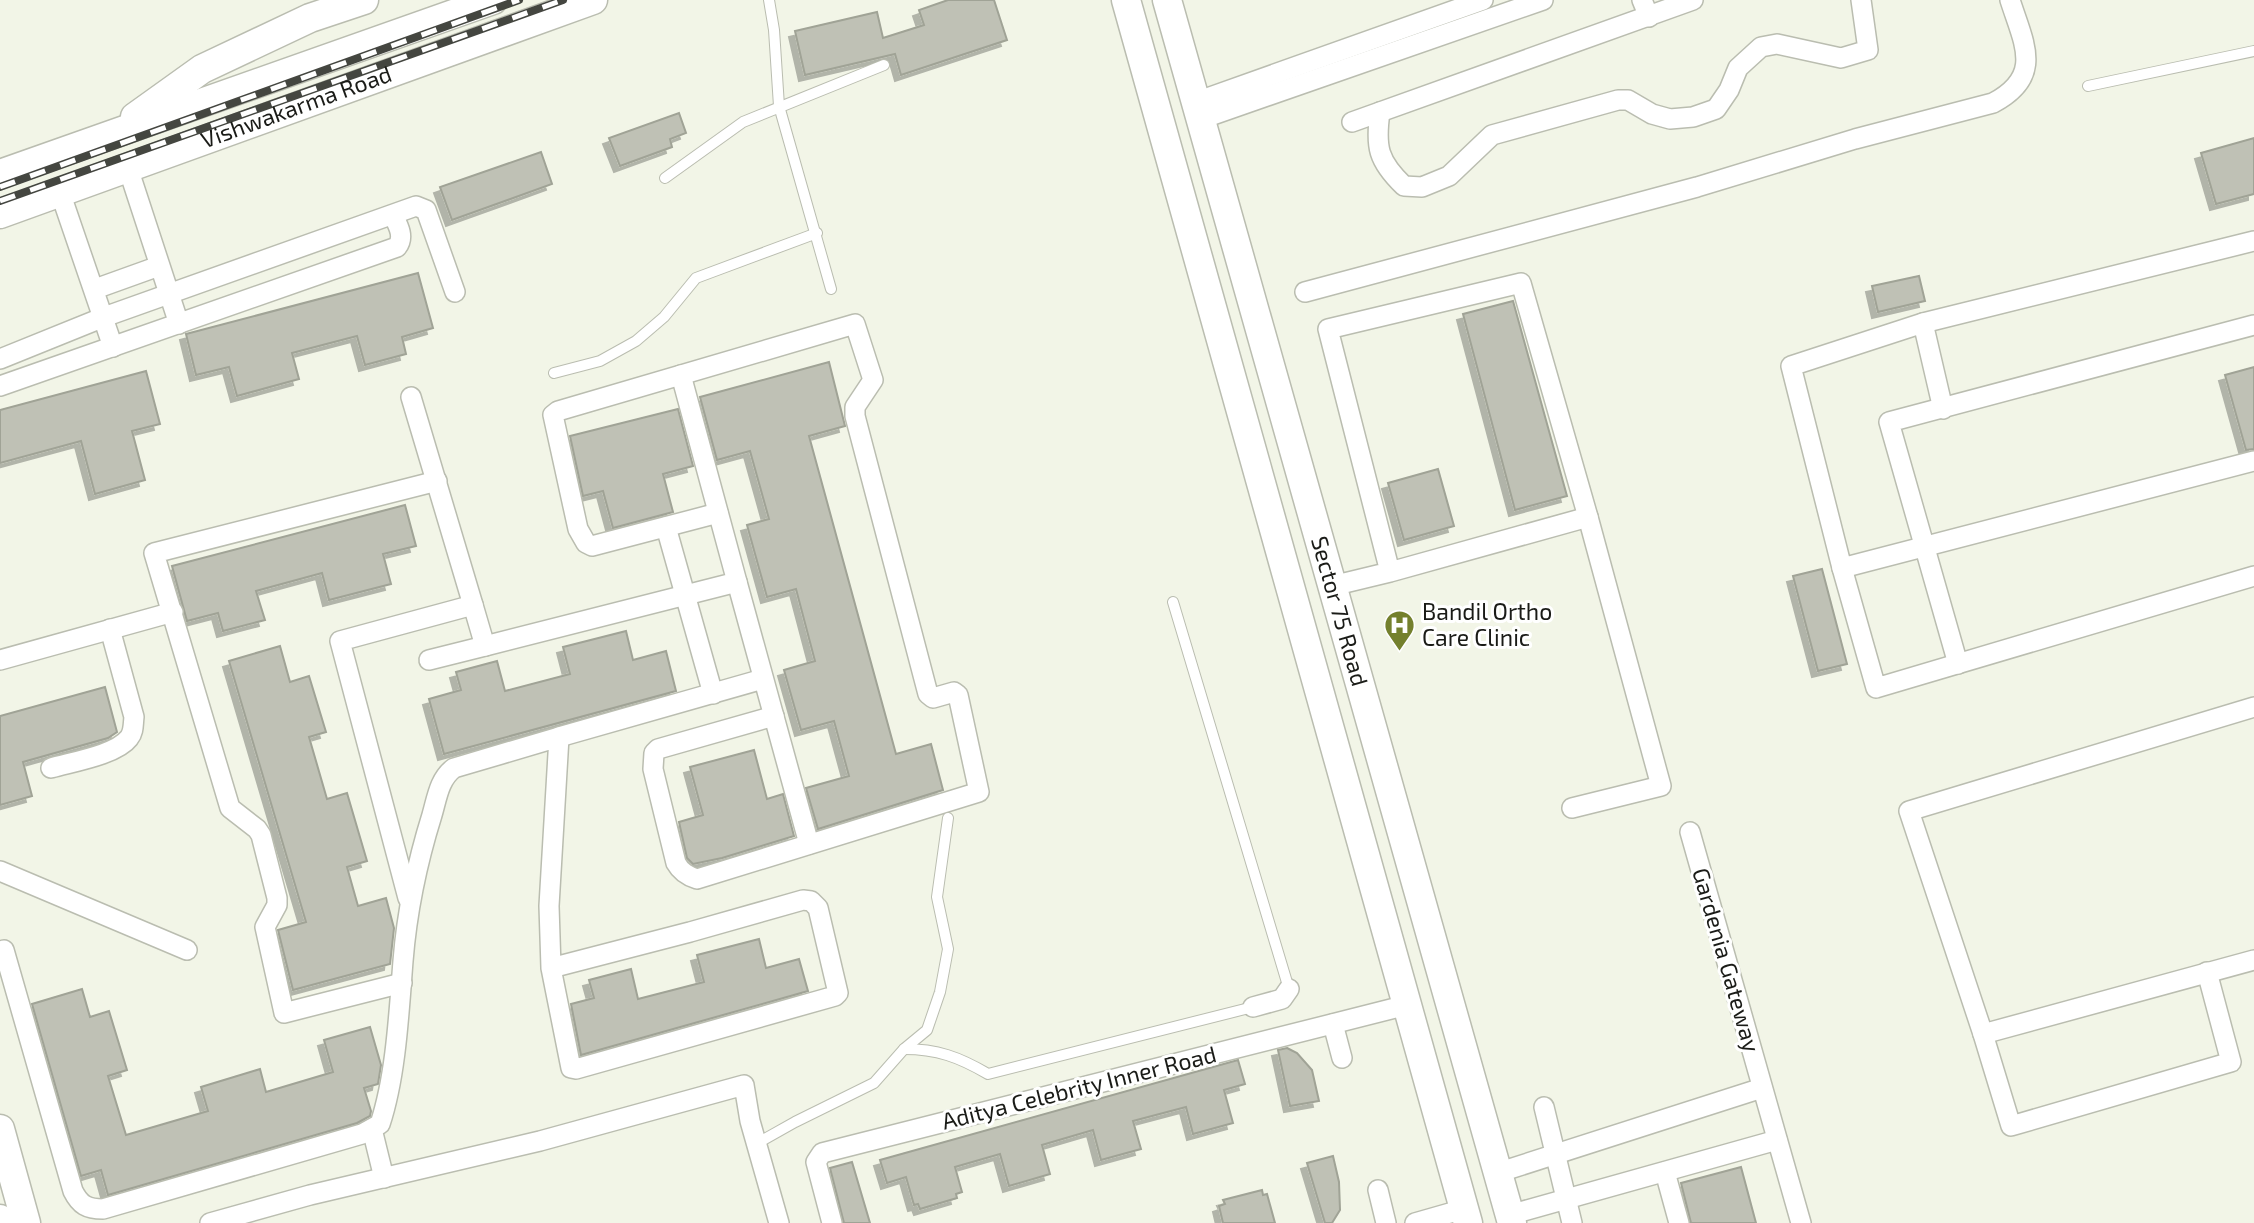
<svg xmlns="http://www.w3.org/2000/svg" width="2254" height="1223" viewBox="0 0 2254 1223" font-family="'Exo 2',sans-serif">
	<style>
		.building { fill: #bfc1b5; stroke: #a0a396; stroke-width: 2; filter: url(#shadow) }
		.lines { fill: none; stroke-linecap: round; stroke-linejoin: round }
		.lane-casing { stroke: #babdb0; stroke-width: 12 }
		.street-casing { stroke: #babdb0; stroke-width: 22 }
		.secondary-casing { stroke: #babdb0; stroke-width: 31 }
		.lane { stroke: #fff; stroke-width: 10 }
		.street { stroke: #fff; stroke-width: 19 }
		.secondary { stroke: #fff; stroke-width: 28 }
		.rail-casing { stroke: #444640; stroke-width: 8 }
		.rail { stroke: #fff; stroke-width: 5; stroke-dasharray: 16; stroke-linecap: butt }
		.labels { text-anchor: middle; stroke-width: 6; stroke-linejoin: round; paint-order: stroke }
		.street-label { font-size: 23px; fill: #1a1b17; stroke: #fff }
		.poi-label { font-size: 23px; fill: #1a1b17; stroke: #fff; text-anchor: start }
	</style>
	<defs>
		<filter id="shadow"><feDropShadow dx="-6" dy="6" stdDeviation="0" flood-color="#0004"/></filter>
	</defs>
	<rect width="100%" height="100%" fill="#f2f5e7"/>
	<!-- building -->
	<g class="building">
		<path d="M948,0H994L1007,40L901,75L895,54L805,75L795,31L877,12L883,38L924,25L919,10Z"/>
		<path d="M679,113L686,133L670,139L672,147L620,166L609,138Z"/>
		<path d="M2254,138V194L2216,204L2201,153Z"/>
		<path d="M541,152L552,184L452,220L440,187Z"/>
		<path d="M418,273L433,328L402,337L406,354L365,365L357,336L292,353L299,379L237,396L229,367L196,375L186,334Z"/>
		<path d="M1919,276L1925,301L1878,312L1872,286Z"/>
		<path d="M1513,301L1567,496L1515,510L1463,314Z"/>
		<path d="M829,362L845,426L809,436L896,754L931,744L943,790L818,829L806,788L849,776L834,721L801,730L784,670L815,661L796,589L767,597L747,525L769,519L750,451L717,460L700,397Z"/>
		<path d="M2254,367V449L2246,450L2225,375Z"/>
		<path d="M146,371L160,424L132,431L145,480L95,494L81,441L0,463V410Z"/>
		<path d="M678,409L693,466L663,474L673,512L613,528L603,491L583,496L570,436Z"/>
		<path d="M1438,469L1454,526L1404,540L1388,483Z"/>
		<path d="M405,505L416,546L383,554L391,584L329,600L322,573L256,591L265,620L223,631L218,613L187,621L172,566Z"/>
		<path d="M1822,569L1847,664L1818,671L1793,576Z"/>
		<path d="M626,631L633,660L666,651L676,691L444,754L429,699L461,690L456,672L497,661L505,691L570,674L563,647Z"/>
		<path d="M280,646L290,682L309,676L326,732L309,737L327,799L347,793L367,861L347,867L358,906L386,898L394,928L390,964L293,990L278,930L306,922L229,661Z"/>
		<path d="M105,687L117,732L108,738L23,762L32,796L0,805V716Z"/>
		<path d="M754,750L767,799L783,794L794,836L722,858L693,864L687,858L679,822L703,815L690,767Z"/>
		<path d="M759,939L766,968L799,959L808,991L581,1055L571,1004L594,998L589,980L631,969L638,999L704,982L697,955Z"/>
		<path d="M82,989L90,1017L109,1011L127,1070L108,1076L126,1135L208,1111L201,1087L260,1069L266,1092L333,1072L324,1040L370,1027L381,1065L378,1084L364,1088L371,1111L370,1116L357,1123L108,1195L101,1170L81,1176L32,1004Z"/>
		<path d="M1287,1048L1297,1053L1312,1070L1319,1101L1290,1106L1278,1050Z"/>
		<path d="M1238,1060L1245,1084L1224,1090L1233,1123L1193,1134L1186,1107L1133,1121L1141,1149L1101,1160L1093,1130L1042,1145L1050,1174L1009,1186L1000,1154L955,1167L962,1192L956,1194L957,1198L920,1209L918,1204L914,1205L906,1177L887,1183L880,1160Z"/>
		<path d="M1333,1156L1339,1182L1340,1210L1332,1223H1325L1307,1163Z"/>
		<path d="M852,1162L870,1223H844L830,1168Z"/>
		<path d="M1741,1167L1756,1223H1691L1681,1183Z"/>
		<path d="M1262,1190L1263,1195L1267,1194L1275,1223H1223L1219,1206L1225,1204L1223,1200Z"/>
	</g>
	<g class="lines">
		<defs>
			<g id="lane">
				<path d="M769,0L774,30L779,106L831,289"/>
				<path d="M2088,86L2254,51"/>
				<path d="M665,178L743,122L884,65"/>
				<path d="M554,373L600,361L636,341L664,317L696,278L817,233"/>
				<path d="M1173,602L1289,989"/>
				<path d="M904,1049C937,1049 959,1057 988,1074L1253,1007"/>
				<path d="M756,1144L795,1122L874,1083L904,1049L927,1030L940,992L948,949L937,897L948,818"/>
			</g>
			<g id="street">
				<path d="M1642,0L1649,17"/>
				<path d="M1196,102L1483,0"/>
				<path d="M1380,112C1375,147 1378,161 1404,186L1422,187L1449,176L1492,135L1618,100H1628L1652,114L1670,119L1693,117L1716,109L1729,90L1738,68L1761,47L1777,44L1841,58L1868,50L1861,0"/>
				<path d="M1201,119L1543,0"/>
				<path d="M1352,122L1693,0"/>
				<path d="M128,168L179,324"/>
				<path d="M60,192L113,347"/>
				<path d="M2254,241L1923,323L1791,366L1842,568L1876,688L2254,576"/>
				<path d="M95,289L159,266"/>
				<path d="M1305,292L1697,187L1855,139L1993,103C2044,76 2024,44 2010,0"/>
				<path d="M1923,323L1943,409"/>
				<path d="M0,359L104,317L416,206L426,210L455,292"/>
				<path d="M0,386L397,247C405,237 398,225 393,215"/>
				<path d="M718,513L592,546L586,543L578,529L553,415L558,411L855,324L873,380L855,407V416L928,694L933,698L954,692L958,695L979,792L697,879C687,876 681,872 676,863L653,769L654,753L658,749L774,716"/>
				<path d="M666,527L713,694"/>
				<path d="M1842,568L2254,461"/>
				<path d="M737,582L809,844"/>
				<path d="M1332,586L1390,572L1588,517L1521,283L1328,329L1390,572"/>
				<path d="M473,605L485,646L737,582L681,375"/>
				<path d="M0,660L173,612"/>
				<path d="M429,660L485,646"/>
				<path d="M1958,664L1889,422L2254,325"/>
				<path d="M2254,707L1909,811L1983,1034L2254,960"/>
				<path d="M559,737L763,679"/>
				<path d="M51,768C71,762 116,755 129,738C134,732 133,724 134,717L110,629"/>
				<path d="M1572,808L1661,786L1588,517"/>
				<path d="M1690,832L1801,1223"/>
				<path d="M0,871L187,950"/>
				<path d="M408,898L340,641L473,605L411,397"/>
				<path d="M4,950L73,1191C80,1205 87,1209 103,1209L362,1134L380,1124C396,1076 399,1012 403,961C407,911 417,863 432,815C437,798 439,779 454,768L559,737L549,906L551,968L571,1068L576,1069L835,996L838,993L818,908L811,901L803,900L690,932L551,968"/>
				<path d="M402,983L284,1013L265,927L277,905V898L261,835L257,829L230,808L154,553L437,481"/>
				<path d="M1253,1007L1282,999L1289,989"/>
				<path d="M1333,1024L1342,1058"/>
				<path d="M1983,1034L2011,1126L2231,1062L2207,972"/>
				<path d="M1544,1107L1572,1223"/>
				<path d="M372,1129L384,1178"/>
				<path d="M1665,1172L1679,1223"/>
				<path d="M1497,1173L1762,1088"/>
				<path d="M1378,1190L1386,1223"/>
				<path d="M1509,1215L1777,1140"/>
				<path d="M210,1223L310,1195L540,1141L744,1085L750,1121L779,1223"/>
				<path d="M832,1223L816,1162L822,1153L1407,1005"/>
				<path d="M1415,1223L1464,1209"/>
			</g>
			<g id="secondary">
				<path d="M1126,0L1468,1223"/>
				<path id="s1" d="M1167,0L1512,1223"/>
				<path d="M135,117L202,69L310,18L364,0"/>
				<path d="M0,174L493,0"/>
				<path id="s2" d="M0,214L593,0"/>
				<path d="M0,1129L26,1223"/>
				<path d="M0,1219L1,1223"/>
			</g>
		</defs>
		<!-- lane casing -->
		<use href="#lane" class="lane-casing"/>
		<!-- street casing -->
		<use href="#street" class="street-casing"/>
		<!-- secondary casing -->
		<use href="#secondary" class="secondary-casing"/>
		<!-- lane -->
		<use href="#lane" class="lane"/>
		<!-- street -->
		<use href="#street" class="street"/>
		<!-- secondary -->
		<use href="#secondary" class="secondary"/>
		<defs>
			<g id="rail">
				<path d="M0,187L519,0"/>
				<path d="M0,201L563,0"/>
			</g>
		</defs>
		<!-- rail casing -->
		<use href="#rail" class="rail-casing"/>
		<!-- rail -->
		<use href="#rail" class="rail"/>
	</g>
	<!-- icons -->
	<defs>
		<symbol id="hospital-pin" viewBox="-11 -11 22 30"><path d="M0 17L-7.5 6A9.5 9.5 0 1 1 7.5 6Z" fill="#74802d" stroke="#fff"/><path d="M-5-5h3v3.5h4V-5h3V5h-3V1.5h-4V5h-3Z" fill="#fff"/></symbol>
	</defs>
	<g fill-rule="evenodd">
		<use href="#hospital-pin" x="1382" y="608" width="35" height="47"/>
	</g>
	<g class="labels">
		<!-- street labels -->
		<g class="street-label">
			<text dy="8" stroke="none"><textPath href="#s2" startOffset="315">Vishwakarma Road</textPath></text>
			<text dy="8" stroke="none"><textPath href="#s1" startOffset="635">Sector 75 Road</textPath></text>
			<text transform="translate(1726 960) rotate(74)" y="8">Gardenia Gateway</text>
			<text transform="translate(1079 1088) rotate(-14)" y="8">Aditya Celebrity Inner Road</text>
		</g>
		<!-- poi labels -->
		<g class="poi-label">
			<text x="1422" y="620">Bandil Ortho<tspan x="1422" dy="26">Care Clinic</tspan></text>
		</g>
	</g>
</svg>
